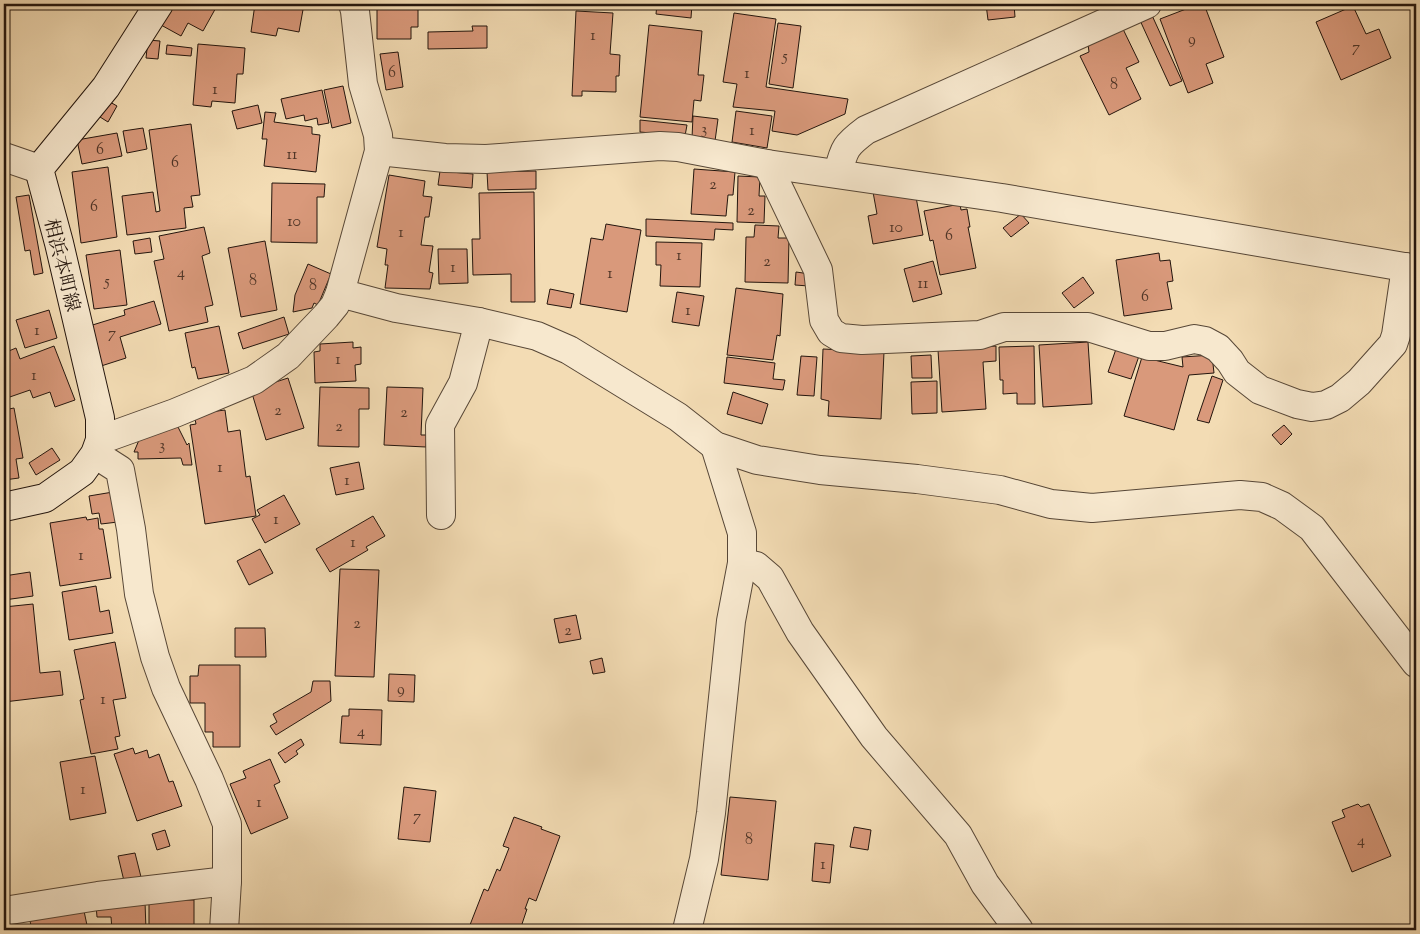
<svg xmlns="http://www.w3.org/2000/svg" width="1420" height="934" viewBox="0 0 1420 934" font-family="'Sorts Mill Goudy','Noto Serif JP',serif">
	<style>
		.building { fill: #d9997b; stroke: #23150d }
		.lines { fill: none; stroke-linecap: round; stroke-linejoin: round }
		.street-casing { stroke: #574737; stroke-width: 30 }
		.secondary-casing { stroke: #23150d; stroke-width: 30 }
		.street { stroke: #f7e8ce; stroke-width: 28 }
		.secondary { stroke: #f7e8ce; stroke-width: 28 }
		.labels { text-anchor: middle; stroke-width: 5; stroke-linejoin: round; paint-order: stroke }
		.number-label { font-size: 16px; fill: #503628 }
		.street-label { font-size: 19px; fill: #23150d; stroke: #f7e8ce }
	</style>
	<rect width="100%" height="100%" fill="#f3dcb4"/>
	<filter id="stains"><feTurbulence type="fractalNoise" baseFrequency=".004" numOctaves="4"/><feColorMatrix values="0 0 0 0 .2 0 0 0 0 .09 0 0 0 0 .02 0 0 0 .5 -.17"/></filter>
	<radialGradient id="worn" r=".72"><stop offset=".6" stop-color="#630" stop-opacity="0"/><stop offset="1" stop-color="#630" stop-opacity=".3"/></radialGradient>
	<!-- building -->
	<g class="building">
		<path d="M173,4H218L203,31L188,23L181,36L161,25Z"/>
		<path d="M255,4H304L299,32L278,28L276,36L251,32Z"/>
		<path d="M377,4H412V8L418,9V27H411V39H377Z"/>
		<path d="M657,4H692L691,18L656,14Z"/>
		<path d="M986,4H1014L1015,17L988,20Z"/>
		<path d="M1199,4H1204L1224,57L1206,64L1213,83L1188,93L1160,19Z"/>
		<path d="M1353,6L1366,34L1379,29L1391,58L1341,80L1316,22Z"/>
		<path d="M576,11L613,13L610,54L620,55L619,76H616V92L582,91V96H572Z"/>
		<path d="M1150,11L1182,81L1170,86L1138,16Z"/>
		<path d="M734,13L776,19L766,87L848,99L845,114L797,135L772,131L775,111L733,107L737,84L723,82Z"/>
		<path d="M778,23L801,26L793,88L769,84Z"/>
		<path d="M649,25L702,31L698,75H704L701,101L694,100L692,122L640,117Z"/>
		<path d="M472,26H487V48L428,49V32L473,31Z"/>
		<path d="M1122,27L1139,62L1126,68L1141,99L1109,115L1080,56L1089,52L1088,44Z"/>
		<path d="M148,40L160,41L158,59L146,58Z"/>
		<path d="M198,44L245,48L243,74H237L235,103L212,101L211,107L193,105Z"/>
		<path d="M167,45L192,48L191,56L166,54Z"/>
		<path d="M398,52L403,87L386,90L380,54Z"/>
		<path d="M343,86L351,123L332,128L324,90Z"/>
		<path d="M322,90L329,123L318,125L317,118L305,121L304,115L286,119L281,99Z"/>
		<path d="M110,102L117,106L108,122L100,117Z"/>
		<path d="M258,105L262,123L237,129L232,111Z"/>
		<path d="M736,111L772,116L767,148L732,142Z"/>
		<path d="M265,112L276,113L274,122L312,127V134L320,135L316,172L264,166L267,139H262Z"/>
		<path d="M693,116L718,119L715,141L692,138Z"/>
		<path d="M640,120L687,125L685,136L640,132Z"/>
		<path d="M191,124L200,195L191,196L193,207L184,208L186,228L127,235L122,196L153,192L156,212L160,211L149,130Z"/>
		<path d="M143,128L147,149L127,153L123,131Z"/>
		<path d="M117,133L122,156L82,164L77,140Z"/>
		<path d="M108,167L117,237L81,243L72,172Z"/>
		<path d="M694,169L735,172L733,195H728L726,216L691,214Z"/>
		<path d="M440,171L473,174L472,188L438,185Z"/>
		<path d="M536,171V189L488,190L487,172Z"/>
		<path d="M389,175L425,181L423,196L432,197L429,217H425L421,245L433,246L429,272L433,273L430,289L385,288L388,265H385L387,249L377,247Z"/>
		<path d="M738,176L760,177L759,196H765L764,223L737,222Z"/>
		<path d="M272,183L325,184L324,197H317V243L271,242Z"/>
		<path d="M534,192L535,302H511V274L473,275L472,239H480L479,193Z"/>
		<path d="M873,192L916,197L923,235L873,244L868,216L877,214Z"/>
		<path d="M29,195L43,273L34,275L30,250L25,251L16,197Z"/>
		<path d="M960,204L961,210L967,209L970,227H968L976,268L940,275L933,240L930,241L924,211Z"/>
		<path d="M1021,214L1029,223L1011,237L1003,228Z"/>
		<path d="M646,219L733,223V230L715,229L714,240L646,236Z"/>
		<path d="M606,224L641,230L627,312L580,304L591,238L603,240Z"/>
		<path d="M755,225L779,226L778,238H789L788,283L745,282L746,237H754Z"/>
		<path d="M204,227L210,253L202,256L213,305L205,307L208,322L169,331L154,261L164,259L159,236Z"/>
		<path d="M150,238L152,252L135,254L133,241Z"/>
		<path d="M265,241L277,310L241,317L228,248Z"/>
		<path d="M656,242L702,243L700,287L660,286L661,265H656Z"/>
		<path d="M438,249H467L468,283L439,284Z"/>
		<path d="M120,250L127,305L94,309L86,255Z"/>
		<path d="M1159,253L1160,261L1170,260L1173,281L1167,282L1172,309L1124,316L1116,260Z"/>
		<path d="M933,261L942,294L913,302L904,269Z"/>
		<path d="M308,264L331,274L318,305L314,303L312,308L293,312L295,295Z"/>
		<path d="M796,272L810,274L809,286L795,285Z"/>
		<path d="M1083,277L1094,293L1074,308L1062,293Z"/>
		<path d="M736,288L783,294L780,336L777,335L773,360L727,355Z"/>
		<path d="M550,289L574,294L571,308L547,304Z"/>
		<path d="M677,292L704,296L699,326L672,322Z"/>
		<path d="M154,301L161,324L120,337L126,358L98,367L86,327L125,315L124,310Z"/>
		<path d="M49,310L57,338L25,348L16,320Z"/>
		<path d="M284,317L289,334L243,349L238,333Z"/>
		<path d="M219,326L229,373L198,379L195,367L192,368L185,333Z"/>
		<path d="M353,342V348L361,347V364L355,365L356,381L315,383L314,352L320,351V344Z"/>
		<path d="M1088,342L1092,404L1043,407L1039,345Z"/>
		<path d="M54,346L75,400L55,407L50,392L33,398L30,390L4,399V353L16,348L20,359Z"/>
		<path d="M996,346V361L983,362L986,409L942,412L938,350Z"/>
		<path d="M1034,346L1035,404H1017V393L1003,394V380H1000L999,347Z"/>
		<path d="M823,349L884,352L881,419L828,416L829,401L821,399Z"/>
		<path d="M1116,349L1139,356L1131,379L1108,372Z"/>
		<path d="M931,355L932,378H912L911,356Z"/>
		<path d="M1212,355L1214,373L1189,375L1174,430L1124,416L1142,357L1183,367L1182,357Z"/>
		<path d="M801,356L817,357L814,396L797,395Z"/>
		<path d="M727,357L775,363L773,379L785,380L783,390L724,383Z"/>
		<path d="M1212,376L1223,380L1209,423L1197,420Z"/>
		<path d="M288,378L304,428L266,440L251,390Z"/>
		<path d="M937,381V413L912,414L911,382Z"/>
		<path d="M320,387L369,388V409H359V447L318,446Z"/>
		<path d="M387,387L423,388L421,435H427L426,447L384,445Z"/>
		<path d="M733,392L768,404L762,424L727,414Z"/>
		<path d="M14,408L23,458L16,459L19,478L4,480V410Z"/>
		<path d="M225,410L228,432L240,430L246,477L250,476L256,516L205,524L190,425L196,424L194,414Z"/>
		<path d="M176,423L187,445L189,443L192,465H183L181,458L138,459V452H134L139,440Z"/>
		<path d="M1284,425L1292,434L1281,445L1272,435Z"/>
		<path d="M52,448L60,460L36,475L29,463Z"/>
		<path d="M359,462L364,489L336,495L330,468Z"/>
		<path d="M113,492L118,522L101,524L99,513L92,514L89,496Z"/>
		<path d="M284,495L300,524L265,543L252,519L260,515L257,510Z"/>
		<path d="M373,516L385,536L366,547L368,550L330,572L316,549Z"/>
		<path d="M86,517L87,520L98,518L99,529H103L111,578L60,586L50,523Z"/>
		<path d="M260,549L273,573L249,585L237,561Z"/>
		<path d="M340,569L379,570L374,677L335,676Z"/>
		<path d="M30,572L33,596L4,600V576Z"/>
		<path d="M96,586L100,612L109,610L113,633L69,640L62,592Z"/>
		<path d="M33,604L40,673L60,671L63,695L4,702V607Z"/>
		<path d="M576,615L581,639L559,643L554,619Z"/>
		<path d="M235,628H265L266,657H235Z"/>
		<path d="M115,642L126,698L113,700L120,736L115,737L118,749L91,754L80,700L84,699L74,650Z"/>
		<path d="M602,658L605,672L593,674L590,661Z"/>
		<path d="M199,665H240V747H213V732H205V703H190V676H198Z"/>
		<path d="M389,674L415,675L414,702L388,701Z"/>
		<path d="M313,681H330L331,701L276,735L270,726L277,722L273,714L311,692Z"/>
		<path d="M349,709L382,710L381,745L340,743L342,716H349Z"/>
		<path d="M301,739L304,745L296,751L298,754L285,763L278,753Z"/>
		<path d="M133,748L135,754L147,750L149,758L159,754L169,782L173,781L182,806L137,821L114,754Z"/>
		<path d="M95,756L106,813L70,820L60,762Z"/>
		<path d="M270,759L280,782L274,785L288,818L251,834L230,784L246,778L243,771Z"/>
		<path d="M4,771H5L8,810H4Z"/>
		<path d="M404,787L436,791L430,842L398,839Z"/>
		<path d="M730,797L776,801L768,880L721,875Z"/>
		<path d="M1358,804L1361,807L1369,804L1391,856L1352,872L1332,822L1345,817L1342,810Z"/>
		<path d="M514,817L542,827L541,829L560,836L536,901L529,898L525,909H527L520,930H502L497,929L496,930H468L484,889L488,891L497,869L500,871L509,848L503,846Z"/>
		<path d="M854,827L871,830L868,850L850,847Z"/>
		<path d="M165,830L170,846L157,850L152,834Z"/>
		<path d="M815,843L834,845L830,883L812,881Z"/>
		<path d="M135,853L141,877L124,881L118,856Z"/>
		<rect x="149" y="900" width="45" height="30"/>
		<path d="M145,902L146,930H112L111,917H97L96,905Z"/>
		<path d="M84,911L88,930H32L30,921Z"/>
	</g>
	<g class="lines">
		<defs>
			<g id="street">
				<path d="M379,151L445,158L486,159L660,146L678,147L767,164L1002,198L1416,269"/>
				<path d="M4,157L39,169"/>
				<path d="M767,164L818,270L824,320L831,332L841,338L862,340L980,335L1004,327H1088L1149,346H1165L1194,339L1205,341L1218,348L1230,361L1237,372L1260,390L1297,404L1312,407L1326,405L1340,398L1359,382L1393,344L1396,335L1406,267"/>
				<path d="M838,173C844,148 846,145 866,130L1147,4"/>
				<path d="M340,293L396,308L479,322L537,336L569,350L678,417L715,446L757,460L820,470L917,479L1000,490L1051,504L1092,508L1240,495L1262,497L1282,506L1312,528L1416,663"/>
				<path d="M100,440L175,413L254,380L288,356L326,316L335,305L340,293L379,151L378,135L363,84L355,11L353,4"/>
				<path d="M95,454L120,470L131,529L139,594L155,657L166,688L209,779L227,824V881L224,930"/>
				<path d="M441,515L440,425L463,383L479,322"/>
				<path d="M742,563L756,566L770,578L800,632L874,737L958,835L985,884L1019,930"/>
				<path d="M4,911L98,896L227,881"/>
				<path d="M687,930L704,859L711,813L731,621L742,563V533L715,446"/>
			</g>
			<path id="secondary" d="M4,507L45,498L82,472L95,454L100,440V418L59,243L39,169L106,87L159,4"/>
		</defs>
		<!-- street casing -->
		<use href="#street" class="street-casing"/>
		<!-- secondary casing -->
		<use href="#secondary" class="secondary-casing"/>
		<!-- street -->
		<use href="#street" class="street"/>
		<!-- secondary -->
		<use href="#secondary" class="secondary"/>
	</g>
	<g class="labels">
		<!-- number labels -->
		<g class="number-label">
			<text x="593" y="40">1</text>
			<text x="1192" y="44">9</text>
			<text x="1356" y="52">7</text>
			<text x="785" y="61">5</text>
			<text x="392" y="77">6</text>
			<text x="747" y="78">1</text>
			<text x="1114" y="89">8</text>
			<text x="215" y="94">1</text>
			<text x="704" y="134">3</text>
			<text x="752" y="135">1</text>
			<text x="100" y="154">6</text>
			<text x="292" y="159">11</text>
			<text x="175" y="167">6</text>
			<text x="713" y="189">2</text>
			<text x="94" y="211">6</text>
			<text x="751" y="215">2</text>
			<text x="294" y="226">10</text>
			<text x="896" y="232">10</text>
			<text x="401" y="237">1</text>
			<text x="949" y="240">6</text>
			<text x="679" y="260">1</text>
			<text x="767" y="266">2</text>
			<text x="453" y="272">1</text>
			<text x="181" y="277">4</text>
			<text x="610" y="278">1</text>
			<text x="253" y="285">8</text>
			<text x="107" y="286">5</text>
			<text x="923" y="288">11</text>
			<text x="313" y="290">8</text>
			<text x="1145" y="301">6</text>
			<text x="688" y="315">1</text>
			<text x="37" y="335">1</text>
			<text x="112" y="338">7</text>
			<text x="338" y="364">1</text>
			<text x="34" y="380">1</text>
			<text x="278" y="415">2</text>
			<text x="404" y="417">2</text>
			<text x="339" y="431">2</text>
			<text x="162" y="450">3</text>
			<text x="220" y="472">1</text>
			<text x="347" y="485">1</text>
			<text x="276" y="524">1</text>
			<text x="353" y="547">1</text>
			<text x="81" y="560">1</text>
			<text x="357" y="628">2</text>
			<text x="568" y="635">2</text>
			<text x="401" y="694">9</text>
			<text x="103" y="704">1</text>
			<text x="361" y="736">4</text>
			<text x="83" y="794">1</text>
			<text x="259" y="807">1</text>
			<text x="417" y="821">7</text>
			<text x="749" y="844">8</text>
			<text x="1361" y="845">4</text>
			<text x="823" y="869">1</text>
		</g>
		<!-- street labels -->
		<g class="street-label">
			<text transform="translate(63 265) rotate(76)" y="7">相浜本町線</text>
		</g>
	</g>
	<!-- margin -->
	<rect width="1420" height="934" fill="none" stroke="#f3dcb4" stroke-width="20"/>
	<rect x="5" y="5" width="1410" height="924" fill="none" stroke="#23150d" stroke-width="2.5"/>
	<rect x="10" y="10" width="1400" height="914" fill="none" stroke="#23150d"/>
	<rect width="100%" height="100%" filter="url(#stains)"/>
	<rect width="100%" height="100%" fill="url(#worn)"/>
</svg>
